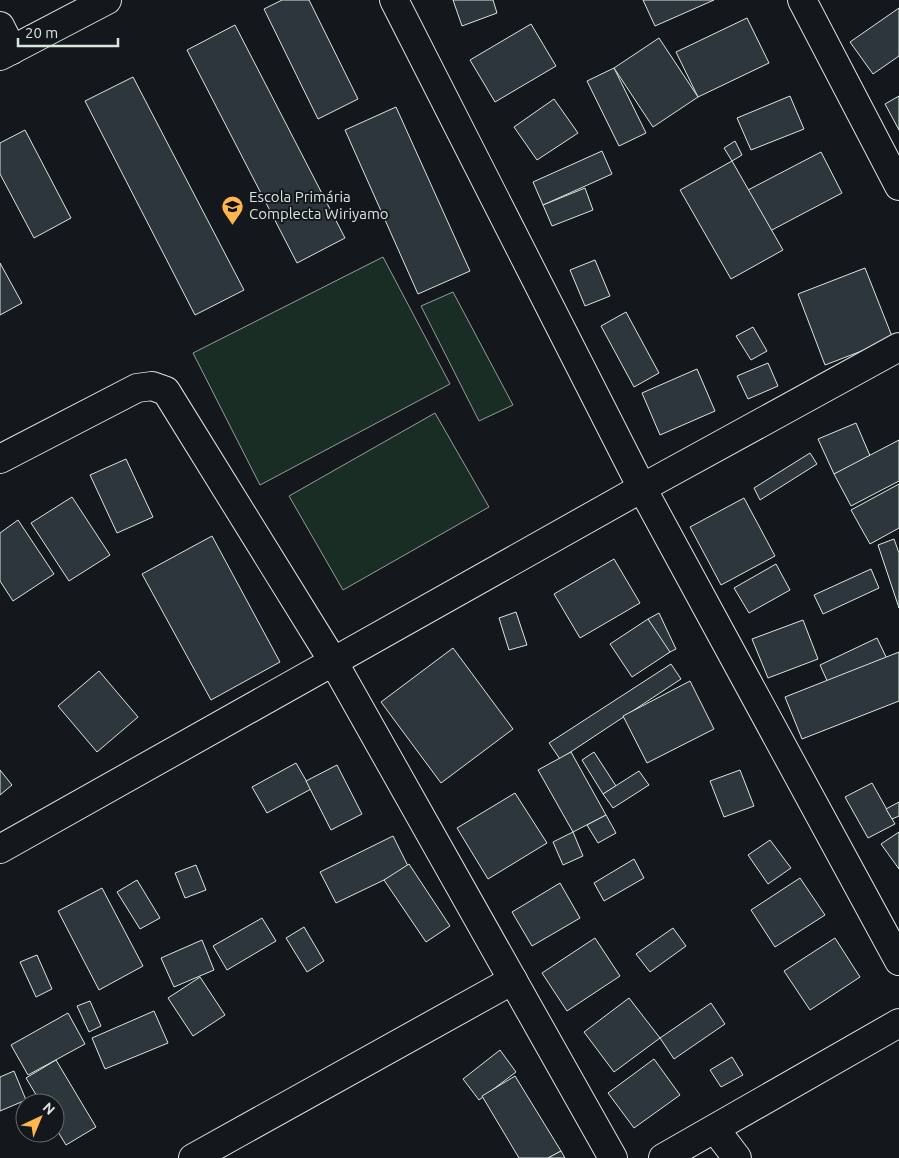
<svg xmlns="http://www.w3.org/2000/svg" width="899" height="1158" viewBox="0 0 899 1158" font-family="Ubuntu,sans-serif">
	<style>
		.green { fill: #1a2d24; stroke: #939e99 }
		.building { fill: #2c363c; stroke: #d8e6dc }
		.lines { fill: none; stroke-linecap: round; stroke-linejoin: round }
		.street-casing { stroke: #d8e6dc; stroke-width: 30 }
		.street { stroke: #14181c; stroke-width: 28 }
		.labels { text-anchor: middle; stroke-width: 4; stroke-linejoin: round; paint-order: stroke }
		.poi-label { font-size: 15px; fill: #d8e6dc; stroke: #14181c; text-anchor: start }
	</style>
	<rect width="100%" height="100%" fill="#14181c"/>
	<!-- green -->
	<g class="green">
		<path d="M383,257L450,384L260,485L193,353Z"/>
		<path d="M453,292L513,405L479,421L421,306Z"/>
		<path d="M435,413L489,507L343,590L289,496Z"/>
	</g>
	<!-- building -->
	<g class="building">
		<path d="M282,0H309L358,99L318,119L264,9Z"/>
		<path d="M453,0H493L497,13L462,26Z"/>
		<path d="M643,0H714L655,26Z"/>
		<path d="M899,8V56L873,74L850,42Z"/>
		<path d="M747,18L769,63L698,97L676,52Z"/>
		<path d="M531,24L556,66L495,102L470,60Z"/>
		<path d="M235,25L345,238L297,263L187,50Z"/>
		<path d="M659,38L698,97L653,127L614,68Z"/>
		<path d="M614,68L646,133L619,146L587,81Z"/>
		<path d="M133,77L244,290L195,315L85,101Z"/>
		<path d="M790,96L804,129L751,150L737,118Z"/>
		<path d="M899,96V130L885,104Z"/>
		<path d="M554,99L578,133L537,160L514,127Z"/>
		<path d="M396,107L470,271L418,294L345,130Z"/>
		<path d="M25,130L71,218L34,238L0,174V143Z"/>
		<path d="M735,141L742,155L732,161L724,148Z"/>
		<path d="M602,151L612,174L543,205L533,182Z"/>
		<path d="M821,152L842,193L770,231L748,190Z"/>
		<path d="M732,161L783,250L731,279L680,190Z"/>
		<path d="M585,188L593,210L552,226L543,205Z"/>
		<path d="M595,260L610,296L585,306L570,270Z"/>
		<path d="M0,263L22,303L0,315Z"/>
		<path d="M865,268L893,339L825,365L798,294Z"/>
		<path d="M626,312L659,373L634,387L601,326Z"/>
		<path d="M753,327L767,351L751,360L736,336Z"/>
		<path d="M768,363L778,386L748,399L737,376Z"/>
		<path d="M697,369L715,411L660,435L642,393Z"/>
		<path d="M856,423L871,458L834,474L818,439Z"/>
		<path d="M899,440V481L851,506L834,474Z"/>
		<path d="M810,453L817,464L760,500L754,488Z"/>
		<path d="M126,459L153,517L117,533L90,475Z"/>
		<path d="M899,484V528L870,544L851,510Z"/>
		<path d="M72,497L110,555L69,581L31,523Z"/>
		<path d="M744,498L775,556L721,585L690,527Z"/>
		<path d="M18,520L54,574L13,601L0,581V533Z"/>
		<path d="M212,536L280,662L211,700L142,574Z"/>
		<path d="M894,539L899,553V608L878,545Z"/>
		<path d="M614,559L640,603L580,638L554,594Z"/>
		<path d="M776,564L790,590L749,613L734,588Z"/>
		<path d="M871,569L879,588L823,614L814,595Z"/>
		<path d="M516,612L527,645L509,650L499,618Z"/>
		<path d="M659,613L676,649L666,654L648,619Z"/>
		<path d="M648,619L670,652L632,677L610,644Z"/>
		<path d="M803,620L818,659L768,678L752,639Z"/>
		<path d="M877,638L887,659L829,685L820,665Z"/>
		<path d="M453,648L513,729L441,783L381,702Z"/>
		<path d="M899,652V701L802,739L785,697Z"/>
		<path d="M671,664L681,679L560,759L549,743Z"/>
		<path d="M99,671L138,717L97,752L58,706Z"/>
		<path d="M690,681L714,729L647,763L623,716Z"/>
		<path d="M571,752L606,815L573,832L538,770Z"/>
		<path d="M594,752L616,786L603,794L582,760Z"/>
		<path d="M296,763L311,789L267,813L252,787Z"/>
		<path d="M337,765L362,814L331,830L306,781Z"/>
		<path d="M0,770L12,785L0,795Z"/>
		<path d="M740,770L754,806L724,817L710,781Z"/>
		<path d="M639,771L649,785L613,808L603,794Z"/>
		<path d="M872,783L895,824L868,838L845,797Z"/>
		<path d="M515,793L547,843L488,879L457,828Z"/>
		<path d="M899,802V816L892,819L886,809Z"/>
		<path d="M606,815L616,833L598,843L587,825Z"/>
		<path d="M573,832L583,856L563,865L553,842Z"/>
		<path d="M899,832V869L881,844Z"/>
		<path d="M393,836L409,868L336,903L320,872Z"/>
		<path d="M770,840L791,868L768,884L748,855Z"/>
		<path d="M634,859L644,878L604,901L594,883Z"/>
		<path d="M409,864L450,926L426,942L384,880Z"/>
		<path d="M196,865L206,890L185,898L175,873Z"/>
		<path d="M800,878L825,915L775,947L751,910Z"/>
		<path d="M137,880L160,918L140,929L117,892Z"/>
		<path d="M560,883L580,918L532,946L512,912Z"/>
		<path d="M102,888L143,966L99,990L58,911Z"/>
		<path d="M262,918L276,941L227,970L213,946Z"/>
		<path d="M304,927L324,961L307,972L286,938Z"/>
		<path d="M673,928L686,946L650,972L636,954Z"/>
		<path d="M595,938L620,976L567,1011L542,973Z"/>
		<path d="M835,938L860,977L810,1010L784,971Z"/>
		<path d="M202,940L214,970L174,987L161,958Z"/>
		<path d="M37,955L52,989L36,997L20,962Z"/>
		<path d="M200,977L225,1015L193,1036L168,998Z"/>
		<path d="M629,998L660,1038L614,1072L584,1032Z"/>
		<path d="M90,1001L101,1026L89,1032L77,1006Z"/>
		<path d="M711,1003L725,1024L674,1059L660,1038Z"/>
		<path d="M154,1011L168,1043L105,1069L92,1038Z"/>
		<path d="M68,1013L85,1044L28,1075L11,1045Z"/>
		<path d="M500,1050L516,1072L479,1100L463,1079Z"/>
		<path d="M732,1057L743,1075L721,1087L710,1070Z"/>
		<path d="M654,1059L680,1095L634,1128L608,1093Z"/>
		<path d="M56,1060L96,1127L66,1145L55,1127V1103H41L26,1078Z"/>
		<path d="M14,1071L26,1100L0,1111V1077Z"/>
		<path d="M515,1076L561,1151L548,1158H519L482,1096Z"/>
		<path d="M561,1151L565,1158H548Z"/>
	</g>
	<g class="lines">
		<defs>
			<g id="street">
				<path d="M394,0L642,488L899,961"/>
				<path d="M802,0L899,186"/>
				<path d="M0,26L12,50"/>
				<path d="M0,56L107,0"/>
				<path d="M0,459L137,388L152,386L166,391L333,661L613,1158"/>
				<path d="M0,849L642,488L899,347"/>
				<path d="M715,1129L737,1158"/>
				<path d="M193,1158L513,980"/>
				<path d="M663,1158L899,1023"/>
			</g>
		</defs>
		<!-- street casing -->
		<use href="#street" class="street-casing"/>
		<!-- street -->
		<use href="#street" class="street"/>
	</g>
	<!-- icons -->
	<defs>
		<symbol id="school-pin" viewBox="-11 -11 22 30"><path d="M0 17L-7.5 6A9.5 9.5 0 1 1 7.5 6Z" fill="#ffb74d" stroke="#14181c"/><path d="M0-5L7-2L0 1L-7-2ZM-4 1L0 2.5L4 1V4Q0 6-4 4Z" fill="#111"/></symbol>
	</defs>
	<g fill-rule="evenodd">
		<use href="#school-pin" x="220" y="194" width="25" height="34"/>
	</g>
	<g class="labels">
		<!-- poi labels -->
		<g class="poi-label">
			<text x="249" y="202">Escola Primária<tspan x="249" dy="17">Complecta Wiriyamo</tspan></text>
		</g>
	</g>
	<!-- north arrow -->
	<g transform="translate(40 1118) rotate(44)"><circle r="24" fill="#14181c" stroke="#626a69"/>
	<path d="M0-4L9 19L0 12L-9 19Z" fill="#ffb74d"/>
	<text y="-8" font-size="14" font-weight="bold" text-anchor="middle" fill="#d8e6dc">N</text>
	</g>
	<!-- scale -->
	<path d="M18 38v8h100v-8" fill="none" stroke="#d8e6dc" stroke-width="2.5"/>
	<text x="25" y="38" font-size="15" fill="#d8e6dc" stroke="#14181c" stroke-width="4" paint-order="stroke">20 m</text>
</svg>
